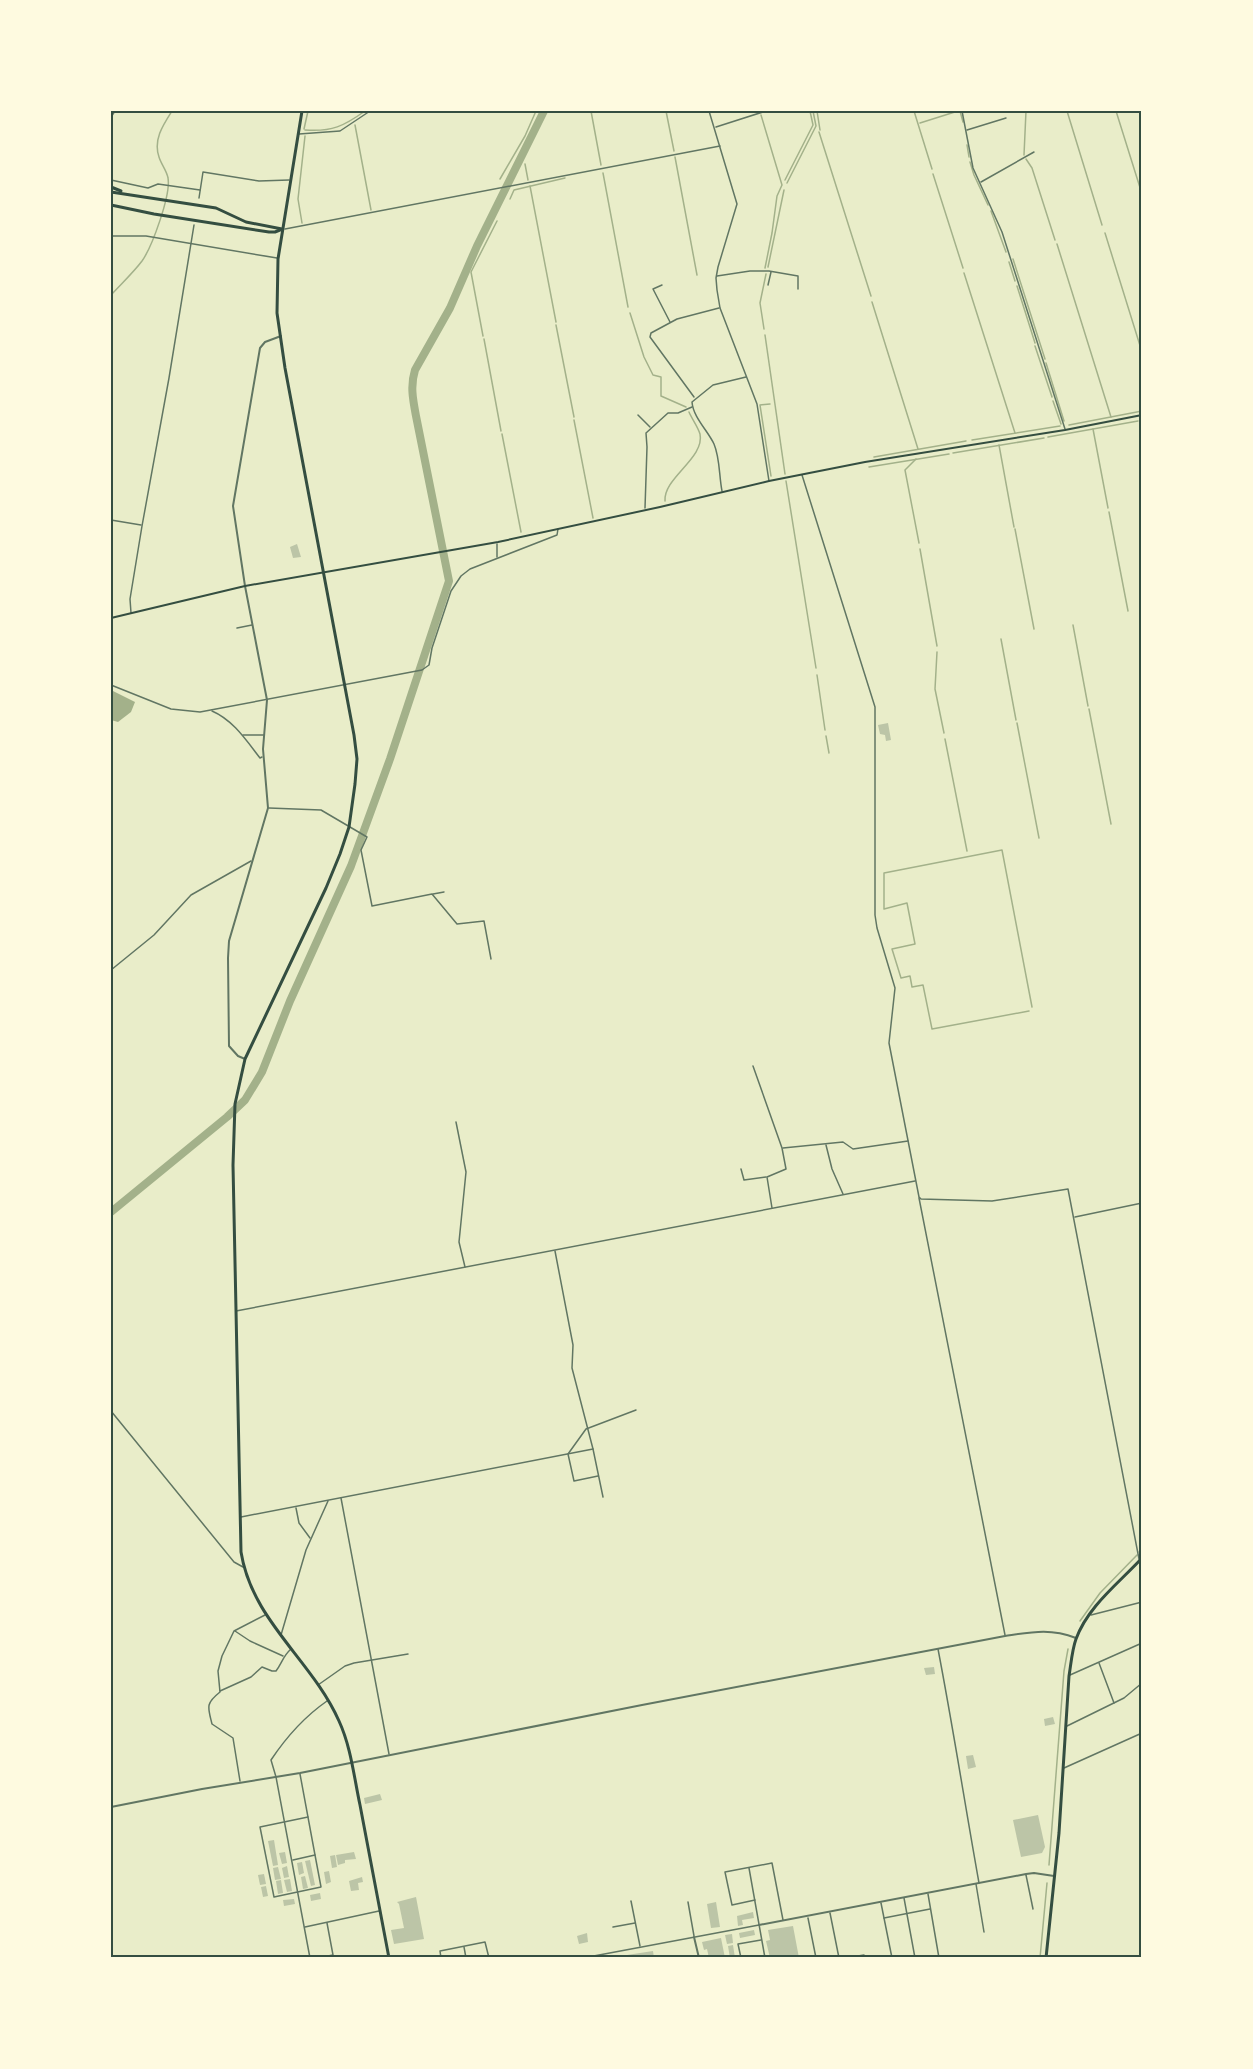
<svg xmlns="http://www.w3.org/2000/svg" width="1253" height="2069" viewBox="0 0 1253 2069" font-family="'Zilla Slab',serif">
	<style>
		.water { fill: #a3b18a }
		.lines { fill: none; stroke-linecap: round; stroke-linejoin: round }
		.stream { stroke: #a3b18a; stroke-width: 1.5 }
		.river { stroke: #a3b18a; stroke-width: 8 }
		.building { fill: #bcc5a7 }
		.minor { stroke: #617663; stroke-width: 1.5 }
		.tertiary { stroke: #617663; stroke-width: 2 }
		.secondary { stroke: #344e41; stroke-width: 2 }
		.primary { stroke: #344e41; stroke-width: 3 }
		.motorway { stroke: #344e41; stroke-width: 3 }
		.neatline { fill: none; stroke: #344e41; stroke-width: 2 }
	</style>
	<rect width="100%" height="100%" fill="#e9edc9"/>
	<!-- water -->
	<path class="water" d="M111,690L135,702L131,712L118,722L111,720Z"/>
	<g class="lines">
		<!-- stream -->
		<g class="stream">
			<path d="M591,111L601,165"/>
			<path d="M666,111L674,151"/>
			<path d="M817,111L820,130"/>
			<path d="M914,111L932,169"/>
			<path d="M960,111L963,122"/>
			<path d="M1067,111L1102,225"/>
			<path d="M1116,111L1142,194"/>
			<path d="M761,115L782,185L777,196L772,233L765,268"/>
			<path d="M920,123L958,111"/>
			<path d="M355,125L371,210"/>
			<path d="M304,129L308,111"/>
			<path d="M305,130C332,132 344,126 365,111"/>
			<path d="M819,132L871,296"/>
			<path d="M967,145L969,157"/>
			<path d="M1024,155L1026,111"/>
			<path d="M675,157L697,275"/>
			<path d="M1026,159L1032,168L1055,240"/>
			<path d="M970,162L974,175L988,205"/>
			<path d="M525,164L528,180"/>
			<path d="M603,173L628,307"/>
			<path d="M933,174L963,268"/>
			<path d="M500,179L525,136L536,111"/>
			<path d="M785,180L813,125L810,111"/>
			<path d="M787,183L816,126L813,111"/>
			<path d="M530,186L556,322"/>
			<path d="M510,199L514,190L565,178"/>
			<path d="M991,211L1006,252"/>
			<path d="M302,223L298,199L305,136"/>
			<path d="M1105,233L1142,352"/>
			<path d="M1057,244L1111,417"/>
			<path d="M1013,259L1045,359"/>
			<path d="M1009,262L1015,281"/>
			<path d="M768,267L784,190"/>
			<path d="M964,273L1015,433"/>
			<path d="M1017,286L1035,343"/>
			<path d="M111,295C121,284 133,273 142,261C152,247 171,195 168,178C167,171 161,164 159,157C153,140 163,125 172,111"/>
			<path d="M872,302L918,449"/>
			<path d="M630,313L644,357L653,375L661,377V396L686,407"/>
			<path d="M556,325L574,417"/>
			<path d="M764,329L760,303L766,274"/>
			<path d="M765,335L785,474"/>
			<path d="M483,336L471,272L497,221"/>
			<path d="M484,339L501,431"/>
			<path d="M1035,346L1052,397"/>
			<path d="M1046,363L1064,421"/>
			<path d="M1053,401L1061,424"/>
			<path d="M770,404L760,405L771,476"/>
			<path d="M574,420L593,518"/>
			<path d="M1069,425L1142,411"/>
			<path d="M1093,429L1108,508"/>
			<path d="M502,434L521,532"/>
			<path d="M1048,437L1138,421"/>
			<path d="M972,440L1060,426"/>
			<path d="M999,445L1014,527"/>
			<path d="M953,453L1044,438"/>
			<path d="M874,457L966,441"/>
			<path d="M916,459L905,470L919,543"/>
			<path d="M869,467L949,454"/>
			<path d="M786,481L816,668"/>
			<path d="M665,501C663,478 705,458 700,434C698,427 692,419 689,412"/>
			<path d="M1109,512L1128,611"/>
			<path d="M1015,529L1034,629"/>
			<path d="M920,549L937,646"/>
			<path d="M1073,625L1088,706"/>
			<path d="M1001,639L1016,720"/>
			<path d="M937,652L935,689L944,733"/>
			<path d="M817,675L825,730"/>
			<path d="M1089,709L1111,824"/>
			<path d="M1017,723L1039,838"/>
			<path d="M826,736L829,753"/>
			<path d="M945,739L967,851"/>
			<path d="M1029,1011L932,1029L923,985L912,987L910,976L901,978L892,949L915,944L907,903L884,909V873L1002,850L1032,1007"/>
			<path d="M1139,1552L1142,1549"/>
			<path d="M1080,1621L1100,1593L1137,1555"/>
			<path d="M1049,1865L1064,1671L1068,1649"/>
			<path d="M1040,1958L1047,1883"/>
		</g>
		<!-- river -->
		<path class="river" d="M111,1212L227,1117L245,1100L262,1072L290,1001L351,866L390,759L449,581L416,416C413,400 410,386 415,370L450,308L477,246L544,111"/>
	</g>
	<!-- building -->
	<g class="building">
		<path d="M297,544L301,557L293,558L290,547Z"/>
		<path d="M888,723L891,740L886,741L885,735L880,734L878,725Z"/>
		<path d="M934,1667L935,1674L926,1675L924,1668Z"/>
		<path d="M1053,1717L1055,1724L1045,1726L1044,1719Z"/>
		<path d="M973,1755L976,1767L968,1769L966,1756Z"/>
		<path d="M380,1794L382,1800L365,1804L364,1798Z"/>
		<path d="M1038,1815L1045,1847L1042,1853L1021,1857L1013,1820Z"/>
		<path d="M274,1840L278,1865L273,1866L268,1841Z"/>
		<path d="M285,1852L287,1863L282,1864L279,1853Z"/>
		<path d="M354,1852L356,1859L345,1860V1863L338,1865L336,1855Z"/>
		<path d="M335,1855L337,1867L332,1868L330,1856Z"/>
		<path d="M310,1860L315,1885L311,1886L305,1861Z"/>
		<path d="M302,1862L304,1873L299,1875L297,1863Z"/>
		<path d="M287,1866L289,1877L284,1878L282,1868Z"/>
		<path d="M278,1867L281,1879L275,1880L273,1868Z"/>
		<path d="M329,1871L331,1882L326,1884L324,1872Z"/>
		<path d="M264,1874L266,1884L260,1885L258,1875Z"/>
		<path d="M305,1876L308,1888L303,1889L301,1877Z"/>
		<path d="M362,1877L363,1882L358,1883L359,1890L351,1891L349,1881Z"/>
		<path d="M290,1879L292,1891L287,1892L284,1880Z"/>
		<path d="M281,1880L283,1893L278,1894L276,1881Z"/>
		<path d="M266,1886L268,1896L263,1897L261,1887Z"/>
		<path d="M320,1893L321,1899L311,1901L310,1895Z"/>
		<path d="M416,1897L424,1939L394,1944L391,1930L404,1928L399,1904L397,1902Z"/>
		<path d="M294,1899L295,1904L284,1906L283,1900Z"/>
		<path d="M716,1902L720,1927L711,1928L707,1904Z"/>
		<path d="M753,1912L754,1918L742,1920L743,1925L738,1926L737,1916Z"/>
		<path d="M793,1926L799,1958H770L766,1941L770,1940L768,1930Z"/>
		<path d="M754,1930L755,1935L740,1938L739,1933Z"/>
		<path d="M587,1933L588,1942L579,1944L577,1936Z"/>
		<path d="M732,1934L733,1943L727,1944L725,1935Z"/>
		<path d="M721,1938L725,1958H709L707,1949L704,1950L702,1942Z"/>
		<path d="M733,1945L735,1958H730L728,1946Z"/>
		<path d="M653,1951L654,1958H627V1955Z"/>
	</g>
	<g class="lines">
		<!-- minor -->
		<g class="minor">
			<path d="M709,111L737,204L718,267L716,278L717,290L720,308L757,404L769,481"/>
			<path d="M962,111L973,168L1002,232L1065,429"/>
			<path d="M111,117L115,111"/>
			<path d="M716,127L766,111"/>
			<path d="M967,130L1006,118"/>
			<path d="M299,134L340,131L370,111"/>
			<path d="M111,180L148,188L158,184L200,190"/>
			<path d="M981,182L1034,152"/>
			<path d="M199,198L203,172L259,181L289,180"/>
			<path d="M285,229L720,146"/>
			<path d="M111,236H146L277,258"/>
			<path d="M717,276L750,271H769L798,276V289"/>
			<path d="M662,285L653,289L670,322"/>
			<path d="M768,285L771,272"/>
			<path d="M694,397L650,337L651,333L677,319L719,308"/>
			<path d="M638,415L650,427"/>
			<path d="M802,475L875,707V915L877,928L895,988L889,1043L919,1197L921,1199L992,1201L1068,1189L1139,1559"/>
			<path d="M722,491C719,476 720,458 714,444C708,431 693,417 692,402L713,385L746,377"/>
			<path d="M645,508L647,447L646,433L668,413H678L692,407"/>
			<path d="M111,520L141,525"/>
			<path d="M497,557V544"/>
			<path d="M131,613L130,599L142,526L169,378L194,225"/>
			<path d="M237,628L252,625"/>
			<path d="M111,685L171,709L200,712L422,670L429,665L432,648L451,591L461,576L470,569L557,535L558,529"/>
			<path d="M212,711C233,720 246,740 260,758L262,757"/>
			<path d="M243,735H264"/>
			<path d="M269,808L321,810L367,837L361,850L372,906L432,894L457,924L484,921L491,959"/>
			<path d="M433,894L444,892"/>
			<path d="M111,970L154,935L191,895L251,861"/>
			<path d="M753,1066L782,1148L786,1169L767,1177L772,1208"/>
			<path d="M456,1122L466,1172L459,1242L465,1267"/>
			<path d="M826,1145L832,1169L843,1194"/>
			<path d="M783,1148L843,1142L853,1149L908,1141"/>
			<path d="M741,1169L744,1180L766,1177"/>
			<path d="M919,1198L1005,1635"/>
			<path d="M1075,1217L1142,1203"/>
			<path d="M555,1251L573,1345L572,1368L593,1449L603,1497"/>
			<path d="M236,1311L915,1181"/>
			<path d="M111,1411L234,1562L243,1567"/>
			<path d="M598,1476L574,1481L568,1454L586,1429L636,1410"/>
			<path d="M341,1498L389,1754"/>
			<path d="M296,1508L299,1523L310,1538"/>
			<path d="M241,1517L593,1449"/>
			<path d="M1091,1615L1142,1602"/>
			<path d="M235,1631L250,1641L283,1656"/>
			<path d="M281,1635L306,1550L328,1501"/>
			<path d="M938,1649C953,1727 965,1805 979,1883"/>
			<path d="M1099,1663L1114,1703"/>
			<path d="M1070,1675L1142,1643"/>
			<path d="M318,1685L345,1666L354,1663L408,1654"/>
			<path d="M220,1691L251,1677L262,1667L272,1671H276C282,1663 283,1656 291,1649"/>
			<path d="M1067,1726L1124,1698L1142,1683"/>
			<path d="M1064,1768L1142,1733"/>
			<path d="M300,1774L315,1855"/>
			<path d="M240,1781L233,1738L212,1724C208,1707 205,1704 220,1692L218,1671L222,1656L234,1631L265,1615"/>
			<path d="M293,1860L315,1855L321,1887L274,1897L260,1827L308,1817"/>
			<path d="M749,1868L765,1958"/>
			<path d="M1026,1875L1033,1909"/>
			<path d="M976,1884L984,1932"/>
			<path d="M928,1894L939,1958"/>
			<path d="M904,1898L915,1958"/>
			<path d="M755,1900L732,1905L725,1872L772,1863L783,1920"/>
			<path d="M631,1901L640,1946"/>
			<path d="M688,1902L694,1936"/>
			<path d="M881,1903L892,1958"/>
			<path d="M830,1913L839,1958"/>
			<path d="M808,1918L816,1958"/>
			<path d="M884,1918L930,1909"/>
			<path d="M305,1927L379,1911"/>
			<path d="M613,1927L635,1923"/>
			<path d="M464,1947L466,1958"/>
			<path d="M310,1958L276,1777L271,1760C287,1736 304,1717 327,1701"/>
			<path d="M318,1958L333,1955L327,1923"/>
			<path d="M441,1958L440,1951L485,1942L489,1958"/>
			<path d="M583,1958L759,1925"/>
			<path d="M741,1958L738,1944L761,1940"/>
			<path d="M846,1958L864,1955V1958"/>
		</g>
		<!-- tertiary -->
		<g class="tertiary">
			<path d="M245,1059L238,1056L229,1046L228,958L229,941L268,808L263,749L267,700L245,586L233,506L260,348L265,342L281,336"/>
			<path d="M111,1807L202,1789L300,1773L642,1705L1005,1636C1032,1632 1050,1628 1076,1638"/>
			<path d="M759,1925L1026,1874L1034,1873L1054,1876"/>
			<path d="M694,1937L699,1958"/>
		</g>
		<!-- secondary -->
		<path class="secondary" d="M111,618L245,586L498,542L660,507L769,481L865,462L1065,430L1142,415"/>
		<!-- primary -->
		<g class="primary">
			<path d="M302,111L278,259L277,313L285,368L354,735L357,759L355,784L349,827L340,854L326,888L245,1059L235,1104L233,1165L241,1552C252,1621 312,1660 339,1721C351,1747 354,1777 360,1805C370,1856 379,1907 389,1958"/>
			<path d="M1046,1958L1059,1833L1069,1676C1071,1664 1072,1650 1076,1639C1088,1606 1119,1583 1142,1558"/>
		</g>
		<!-- motorway -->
		<g class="motorway">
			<path d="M111,187L121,191"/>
			<path d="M111,192L216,208L246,222L282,229"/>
			<path d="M111,205L154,214L269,232H275L280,230"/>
		</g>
	</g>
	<!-- border -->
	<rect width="1253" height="2069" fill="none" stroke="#fefae0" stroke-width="225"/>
	<rect x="112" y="112" width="1028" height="1844" class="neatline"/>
</svg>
